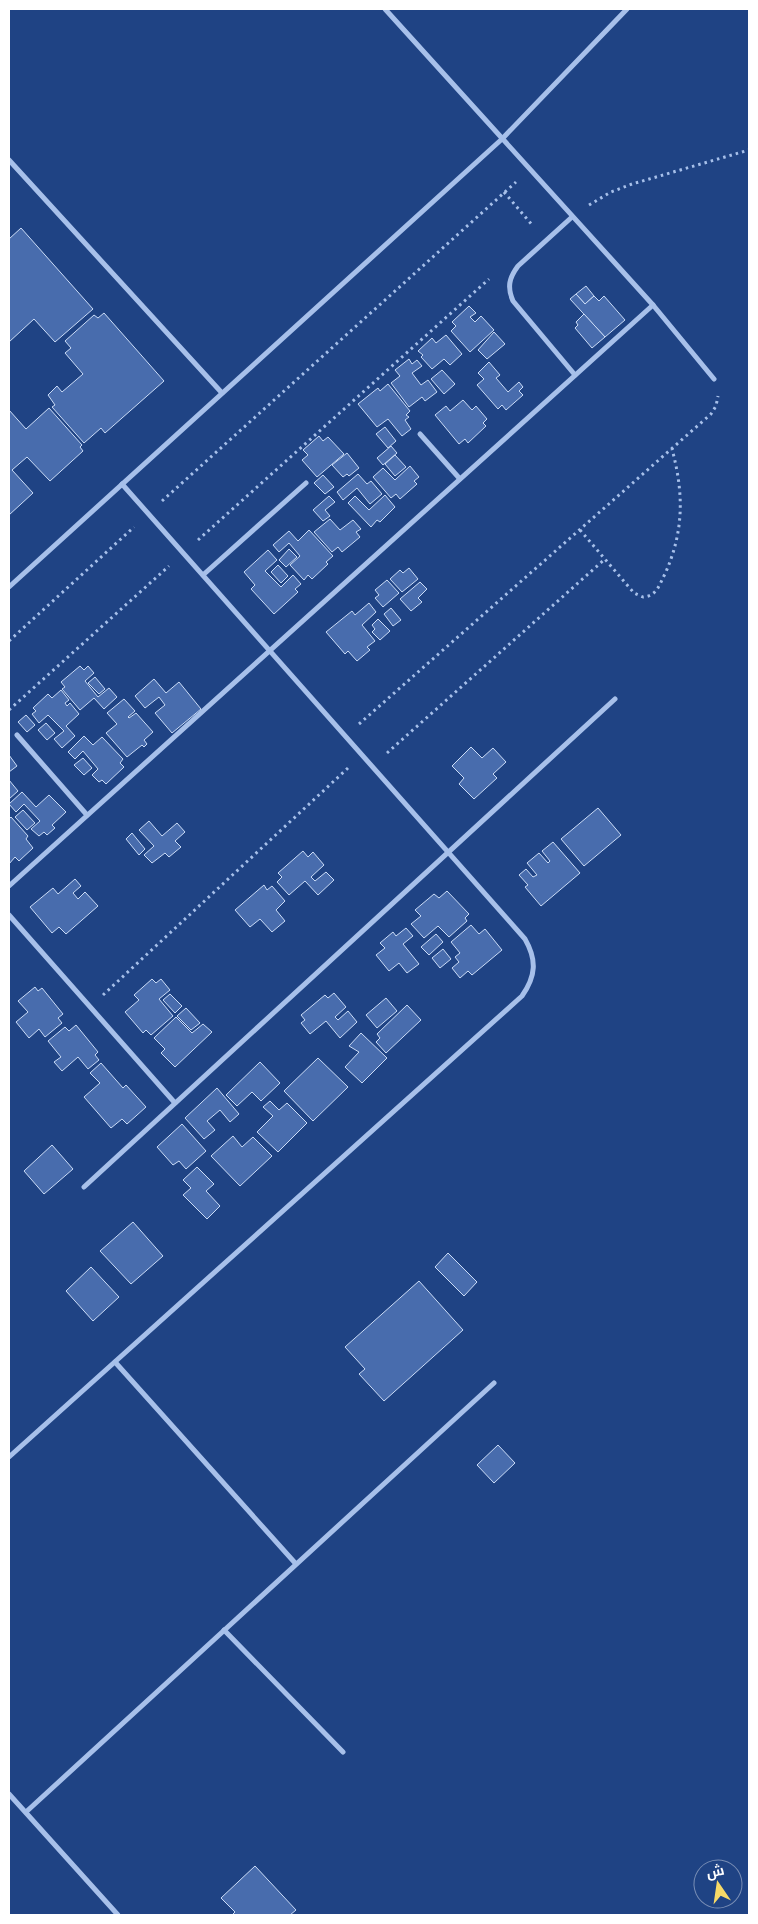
<svg xmlns="http://www.w3.org/2000/svg" width="758" height="1924" viewBox="0 0 758 1924" font-family="'Alegreya Sans',Cairo,sans-serif">
	<style>
		.building { fill: #486cad; stroke: #cbdcf7 }
		.lines { fill: none; stroke-linecap: round; stroke-linejoin: round }
		.path { stroke: #a7c0ea; stroke-width: 3; stroke-dasharray: 2.5 4; stroke-linecap: butt }
		.minor { stroke: #a7c0ea; stroke-width: 5 }
	</style>
	<rect width="100%" height="100%" fill="#1f4384"/>
	<!-- building -->
	<g class="building">
		<path d="M21,228L93,309L55,342L34,319L9,342V239Z"/>
		<path d="M586,286L594,296L585,304L576,294Z"/>
		<path d="M576,294L585,304L594,296L599,301L604,296L625,320L605,337L570,299Z"/>
		<path d="M469,306L476,313L470,317L475,322L481,316L494,330L470,352L451,331L456,326L452,322Z"/>
		<path d="M104,313L164,381L105,433L101,428L84,443L52,407L55,405L48,395L57,386L62,392L83,374L65,353L71,348L65,341L94,315L98,318Z"/>
		<path d="M584,314L605,337L592,348L575,328L578,325L576,322Z"/>
		<path d="M494,332L505,344L487,359L478,350Z"/>
		<path d="M446,335L462,354L450,365L444,359L432,369L421,357L423,355L418,351L432,338L436,343Z"/>
		<path d="M409,359L412,364L417,360L422,366L412,373L421,385L428,380L437,392L425,401L422,397L409,407L391,383L400,376L395,370Z"/>
		<path d="M489,362L500,375L496,378L508,392L519,382L523,387L519,391L523,395L506,410L502,405L498,409L477,385L484,379L478,373Z"/>
		<path d="M442,370L455,384L444,394L431,379Z"/>
		<path d="M388,384L410,411L406,415L409,417L405,420L411,429L402,436L388,419L377,427L358,404L378,388L380,391Z"/>
		<path d="M463,400L472,410L476,406L487,419L483,423L486,426L468,443L465,439L459,444L435,415L446,406L450,411Z"/>
		<path d="M49,408L82,445L80,447L83,451L50,481L27,457L12,470L33,493L9,515V410L26,429Z"/>
		<path d="M385,427L396,441L388,448L376,434Z"/>
		<path d="M319,436L323,441L328,437L344,454L317,477L302,460L308,455L303,450Z"/>
		<path d="M391,446L397,453L383,465L377,458Z"/>
		<path d="M347,453L359,468L349,476L347,474L343,477L332,465Z"/>
		<path d="M395,455L406,467L395,476L385,464Z"/>
		<path d="M410,466L419,477L414,481L417,484L400,499L396,494L391,498L373,477L383,468L395,480Z"/>
		<path d="M358,474L367,484L371,481L382,494L370,504L357,488L343,500L337,492Z"/>
		<path d="M323,475L334,487L325,494L314,483Z"/>
		<path d="M385,495L395,507L380,522L377,520L371,527L348,503L355,496L369,510Z"/>
		<path d="M329,496L335,502L325,510L330,516L323,521L313,510Z"/>
		<path d="M330,519L340,530L353,520L361,529L356,532L360,537L342,552L338,547L332,552L314,532Z"/>
		<path d="M309,530L333,556L326,562L328,564L312,579L308,575L304,580L290,565L300,556L289,543L279,552L273,545L289,531L298,541Z"/>
		<path d="M289,549L297,557L286,567L279,560Z"/>
		<path d="M268,550L277,560L265,571L281,587L293,575L301,584L295,589L298,592L274,614L251,589L255,585L244,572Z"/>
		<path d="M278,565L288,576L281,583L271,572Z"/>
		<path d="M409,568L418,579L402,592L390,579L400,570L403,573Z"/>
		<path d="M387,580L399,593L383,607L375,598L379,595L375,590Z"/>
		<path d="M420,582L427,589L418,598L422,602L411,611L400,599Z"/>
		<path d="M369,603L376,612L362,625L375,641L367,647L370,650L357,661L348,651L345,654L326,632L352,611L355,615Z"/>
		<path d="M391,608L401,620L393,626L384,614Z"/>
		<path d="M378,619L390,631L380,640L372,632L375,629L372,625Z"/>
		<path d="M80,666L84,670L88,666L94,673L85,681L98,697L109,688L117,697L104,709L94,698L80,710L62,689L65,687L61,682Z"/>
		<path d="M95,677L105,689L99,694L88,683Z"/>
		<path d="M154,679L166,693L179,682L201,709L172,733L155,713L165,705L159,697L145,708L135,696Z"/>
		<path d="M61,690L69,700L65,703L67,706L70,703L79,714L66,726L75,736L62,748L54,739L64,731L48,715L39,723L32,714L36,711L33,708L48,694L52,698Z"/>
		<path d="M124,699L135,711L128,717L129,718L136,713L153,732L144,740L147,744L144,747L142,745L127,757L106,733L117,724L107,713Z"/>
		<path d="M26,715L35,725L27,732L18,722Z"/>
		<path d="M46,723L55,733L47,740L38,730Z"/>
		<path d="M84,736L93,745L102,737L123,759L120,763L124,767L106,784L102,780L99,782L92,775L98,769L83,751L75,759L68,752Z"/>
		<path d="M471,747L482,758L493,748L506,762L493,774L497,778L474,799L459,784L464,778L452,766Z"/>
		<path d="M9,755L17,766L9,772Z"/>
		<path d="M83,758L92,768L84,775L74,765Z"/>
		<path d="M9,780L18,791L9,799Z"/>
		<path d="M22,792L36,807L49,795L66,812L52,825L55,828L47,835L44,832L39,836L31,829L40,821L24,804L16,812L9,804Z"/>
		<path d="M598,808L621,835L584,866L561,839Z"/>
		<path d="M23,810L35,823L27,830L15,817Z"/>
		<path d="M11,817L28,836L26,839L33,848L19,861L15,857L9,864V819Z"/>
		<path d="M149,821L162,836L177,823L185,832L175,841L181,847L169,857L165,853L152,863L144,855L154,846L139,830Z"/>
		<path d="M132,833L145,849L139,855L126,839Z"/>
		<path d="M553,842L580,873L541,906L525,887L528,885L519,875L526,869L533,877L537,875L527,863L539,853L548,863L550,861L542,851Z"/>
		<path d="M303,851L308,857L313,852L324,865L311,877L315,881L326,872L334,880L318,895L305,881L289,895L277,882L282,877L278,873Z"/>
		<path d="M75,879L81,886L73,893L78,899L85,892L98,906L66,934L59,927L52,933L30,907L53,888L58,894Z"/>
		<path d="M264,885L267,890L272,886L285,901L276,910L285,921L272,932L260,919L250,927L235,910Z"/>
		<path d="M447,891L469,914L465,918L467,921L449,937L438,926L424,938L411,924L421,916L415,910L434,894L439,898Z"/>
		<path d="M471,925L479,934L485,929L502,950L472,975L468,971L460,978L452,968L459,962L455,957L460,953L451,942Z"/>
		<path d="M406,928L413,936L403,944L419,964L407,973L399,963L389,971L376,955L385,948L380,943L393,932L396,936Z"/>
		<path d="M436,934L443,942L429,955L421,947Z"/>
		<path d="M443,949L451,959L440,968L432,958Z"/>
		<path d="M152,979L156,983L161,979L170,990L159,999L173,1016L151,1035L146,1030L143,1033L125,1012L139,1000L134,995Z"/>
		<path d="M35,987L38,991L42,988L63,1014L58,1018L62,1023L45,1037L39,1029L29,1038L16,1022L28,1012L18,1001Z"/>
		<path d="M334,993L346,1007L335,1017L338,1020L348,1011L357,1022L340,1038L326,1021L310,1034L301,1023L305,1020L301,1015L325,995L328,998Z"/>
		<path d="M170,994L182,1006L175,1013L163,1000Z"/>
		<path d="M386,998L397,1011L377,1028L366,1015Z"/>
		<path d="M407,1005L421,1020L386,1053L376,1042L380,1038L377,1034Z"/>
		<path d="M186,1008L200,1023L191,1030L177,1016Z"/>
		<path d="M176,1017L192,1033L203,1024L212,1032L175,1067L161,1053L165,1049L154,1038Z"/>
		<path d="M76,1025L98,1052L95,1055L99,1060L88,1069L78,1057L62,1071L54,1062L61,1057L48,1041L65,1027L69,1031Z"/>
		<path d="M361,1033L387,1058L362,1083L345,1067L359,1052L349,1046Z"/>
		<path d="M318,1058L348,1087L313,1121L284,1091Z"/>
		<path d="M260,1062L280,1083L261,1101L252,1092L237,1106L226,1095Z"/>
		<path d="M101,1063L123,1088L126,1085L146,1107L127,1124L122,1119L111,1128L84,1097L100,1083L90,1073Z"/>
		<path d="M217,1088L239,1114L230,1122L220,1110L207,1121L215,1130L204,1139L185,1118Z"/>
		<path d="M270,1101L279,1110L287,1103L307,1123L278,1152L257,1132L273,1116L263,1107Z"/>
		<path d="M182,1124L206,1151L186,1169L179,1161L173,1165L157,1147Z"/>
		<path d="M233,1136L242,1147L253,1137L272,1156L240,1186L211,1156Z"/>
		<path d="M52,1145L73,1169L44,1194L24,1171Z"/>
		<path d="M197,1167L214,1184L206,1191L220,1206L207,1219L183,1195L191,1188L183,1180Z"/>
		<path d="M133,1222L163,1256L131,1284L100,1251Z"/>
		<path d="M448,1253L477,1282L464,1296L435,1267Z"/>
		<path d="M91,1267L119,1297L93,1321L66,1291Z"/>
		<path d="M419,1281L463,1330L384,1401L359,1374L365,1369L345,1347Z"/>
		<path d="M498,1445L515,1463L494,1483L477,1465Z"/>
		<path d="M255,1866L296,1910L290,1915H232L235,1912L221,1898Z"/>
	</g>
	<g class="lines">
		<!-- path -->
		<g class="path">
			<path d="M504,192L533,226"/>
			<path d="M589,205L611,192L632,184L749,150"/>
			<path d="M162,501L516,182"/>
			<path d="M580,530L634,593L643,597C657,596 659,585 665,574C684,531 684,494 672,449"/>
			<path d="M198,540L489,279"/>
			<path d="M9,641L134,527"/>
			<path d="M9,710L169,566"/>
			<path d="M359,724L711,414L716,406L718,396"/>
			<path d="M387,753L605,559"/>
			<path d="M103,995L348,768"/>
		</g>
		<!-- minor -->
		<g class="minor">
			<path d="M385,9L653,305L714,379"/>
			<path d="M9,160L222,393"/>
			<path d="M572,217L518,266C509,278 507,287 513,301L575,375"/>
			<path d="M420,434L460,479"/>
			<path d="M203,575L306,483"/>
			<path d="M9,587L502,139L627,9"/>
			<path d="M17,735L87,815"/>
			<path d="M9,886L653,305"/>
			<path d="M9,915L175,1103"/>
			<path d="M84,1187L615,699"/>
			<path d="M115,1362L296,1564"/>
			<path d="M9,1457L522,996C536,976 537,960 525,939L122,484"/>
			<path d="M224,1630L343,1752"/>
			<path d="M9,1794L118,1915"/>
			<path d="M26,1812L494,1383"/>
		</g>
	</g>
	<!-- border -->
	<rect width="758" height="1924" fill="none" stroke="#ffffff" stroke-width="20"/>
	<!-- north arrow -->
	<g transform="translate(718 1884) rotate(347)"><circle r="24" fill="#1f4384" stroke="#798eb5"/>
	<path d="M0-4L9 19L0 12L-9 19Z" fill="#f8da67"/>
	<text y="-8" font-size="14" font-weight="bold" text-anchor="middle" fill="#ffffff">ش</text>
	</g>
</svg>
